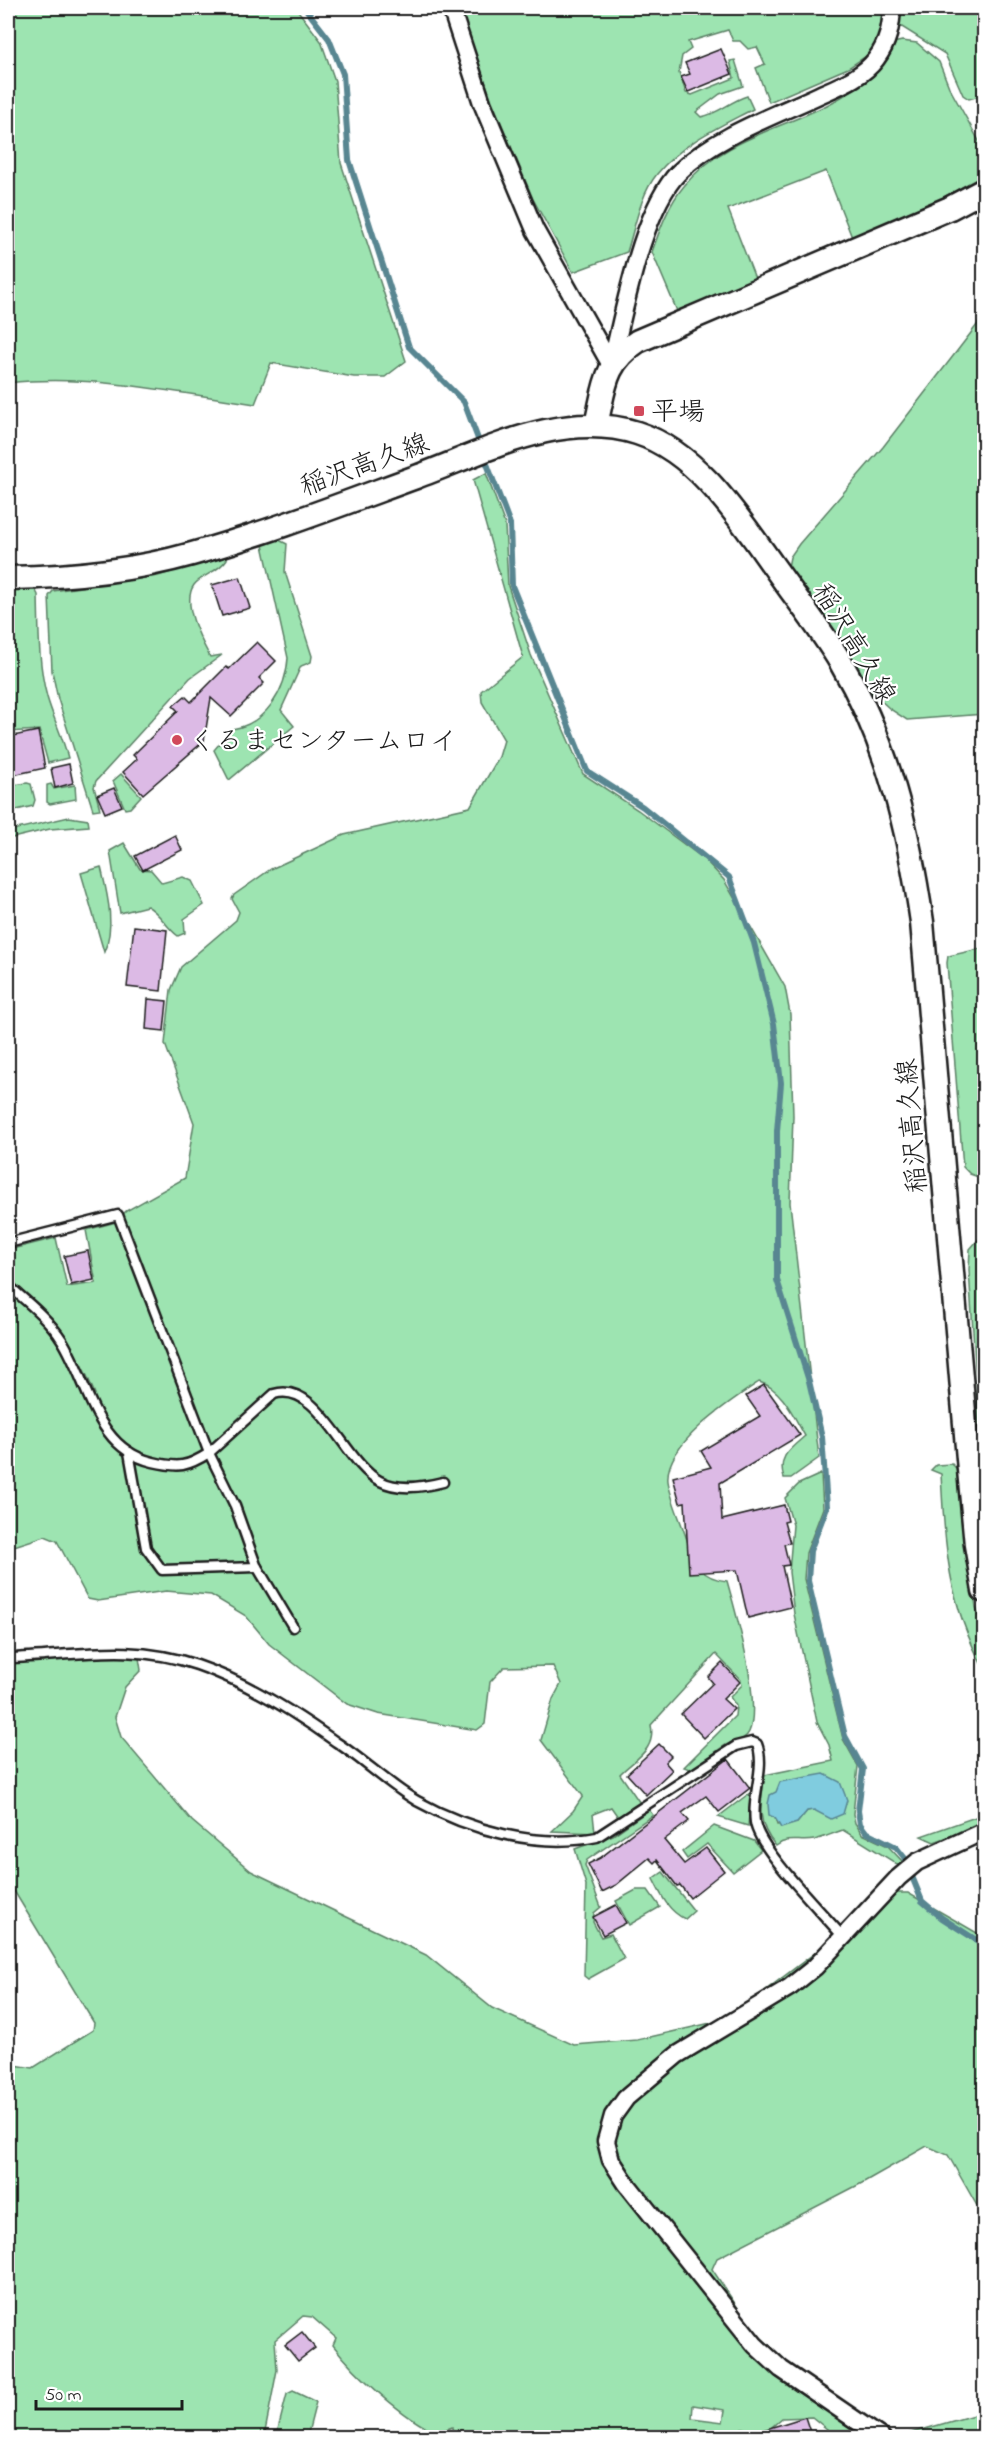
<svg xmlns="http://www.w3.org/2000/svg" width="992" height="2445" viewBox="0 0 992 2445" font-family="'Indie Flower','Klee One',sans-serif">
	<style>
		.green { fill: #9de4b1; stroke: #5c8066; stroke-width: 1.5; fill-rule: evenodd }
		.water { fill: #80ccdf; stroke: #588691; stroke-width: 1.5 }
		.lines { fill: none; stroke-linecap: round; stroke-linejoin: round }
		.stream { stroke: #588691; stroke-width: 6 }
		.building { fill: #dcbae5; stroke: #1c1c1c; stroke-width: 1.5 }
		.lane-casing { stroke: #1c1c1c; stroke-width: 13 }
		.street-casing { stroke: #1c1c1c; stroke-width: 21 }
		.secondary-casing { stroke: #1c1c1c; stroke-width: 27 }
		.lane { stroke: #fff; stroke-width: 8 }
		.street { stroke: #fff; stroke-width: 16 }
		.secondary { stroke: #fff; stroke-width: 22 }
		.poi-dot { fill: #d1495b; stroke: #fff; stroke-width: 2 }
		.labels { text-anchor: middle; stroke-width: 4.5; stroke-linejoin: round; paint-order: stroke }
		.poi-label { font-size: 27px; fill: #1c1c1c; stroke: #fff; text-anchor: start }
		.street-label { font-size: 27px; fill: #1c1c1c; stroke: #fff }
	</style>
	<rect width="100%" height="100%" fill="#fff"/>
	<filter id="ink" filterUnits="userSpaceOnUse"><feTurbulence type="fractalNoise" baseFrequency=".0167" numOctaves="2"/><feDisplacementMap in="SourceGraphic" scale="12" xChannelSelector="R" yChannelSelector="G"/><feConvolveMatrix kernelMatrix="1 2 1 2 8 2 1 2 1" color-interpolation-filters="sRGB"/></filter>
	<g filter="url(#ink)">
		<!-- green -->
		<g class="green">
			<path d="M8,8H296L321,41L335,81L341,163L406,361L385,377H354L271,363L255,404C174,392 89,374 8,383Z"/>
			<path d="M459,8H984V95L969,99L963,95L945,54L902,27L885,28L872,52L848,68L769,102L756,68L765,64L757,47L748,49L740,41H733L728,30L688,42L691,49L682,56L679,72L686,93L692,95L734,78L730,61L735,60L743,86L720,94L696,112L701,117C719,114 730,101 747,96L753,109C719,127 682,143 657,174C640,195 635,227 627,252L573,272L533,199L492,101Z"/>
			<path d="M902,41L917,43L939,62L949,87L984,150V175L913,214L853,240L826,171L728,209L756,281L677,311L652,252C660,229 668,205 684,186C732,126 819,126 872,74C881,66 887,53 893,43Z"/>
			<path d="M984,316V714L907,720L890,709L867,688L845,646L788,567L790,557L799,544L883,447Z"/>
			<path d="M486,473L505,525L508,586L531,655L583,774L638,810L705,860L724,880L785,987L790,1014L793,1116L790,1203L819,1458L791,1478H784C777,1457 790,1449 805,1436C794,1417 782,1388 759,1382C732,1400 664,1444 668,1481C671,1501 682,1523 688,1543C695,1565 701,1578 727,1581C736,1612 762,1703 749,1732C745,1741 734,1741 726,1745C714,1752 704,1762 692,1770L684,1767L735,1716L736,1706L730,1697L742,1685L741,1680L716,1654L651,1725C656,1750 636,1758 620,1774L640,1803L618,1817L611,1807L593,1814L595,1833L552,1831L573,1811L583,1796L541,1740L553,1699L561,1684L553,1666L504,1667L490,1682L485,1724L477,1730L378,1714L347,1704L269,1644L246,1616L211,1595L166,1591L98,1601L88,1599L57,1541L45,1536L8,1548V1291C44,1317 65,1351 83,1391L95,1394C75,1344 49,1313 8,1278V1250L56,1238L67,1287L96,1283L86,1230L116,1222L126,1211L185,1178L194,1123L165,1044L171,990L181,967L236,920L239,912L232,899L234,895L271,869L344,835L470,807L499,757L504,740L482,702L481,691L523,657L473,480Z"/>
			<path d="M277,539L287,544L285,572L312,656L311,662L301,666L281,710L294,726L229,780L214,750L232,729C266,724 286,690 288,658L263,545Z"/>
			<path d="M227,555V559C219,572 203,574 194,585C181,603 201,640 210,657L222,655L190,678L96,781L94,787L100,809L93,810L58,699L52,671L49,596L53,591L158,576Z"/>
			<path d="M8,589H35L38,595C39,629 38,664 47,697C53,718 63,737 68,758L48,763L39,730L8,732Z"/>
			<path d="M121,774L141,796L130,808L125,809L113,781Z"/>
			<path d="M27,783L31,784L35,800L33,806L8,812V786Z"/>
			<path d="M51,784L54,789L75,785L76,799L50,804L47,802V785Z"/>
			<path d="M69,817L88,820L89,826L50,829L8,839V831Z"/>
			<path d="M124,843L140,869L151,870L162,883L183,877L192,881L204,905L184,919L185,933L178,936C166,927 160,913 147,906L120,913L110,851Z"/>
			<path d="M101,867C107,893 116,926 104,952L81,873Z"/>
			<path d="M984,948V1179L970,1174L963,1167L947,963L948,956Z"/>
			<path d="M984,1233V1498L969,1270L970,1249Z"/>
			<path d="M952,1464L956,1468L976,1607L984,1636V1669C948,1603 945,1548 941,1474L931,1470L936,1465Z"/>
			<path d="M821,1474L823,1508L806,1553L804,1579L843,1739L858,1766L853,1814L855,1823L862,1834L888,1846L902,1861L900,1866L843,1830C833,1833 824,1838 814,1840C799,1843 789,1836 776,1846C756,1824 760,1804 765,1775L833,1761L829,1745L817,1722L794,1614L789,1572L793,1525L785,1498L799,1484ZM847,1800L807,1811L797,1823L777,1825L775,1818Z"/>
			<path d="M121,1654L139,1658L141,1670L125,1687L115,1717L121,1737L192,1821L251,1871L426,1955L492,2008L574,2045L637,2040L715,2022L746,2005L894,1893H908L984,1937V2218L948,2155L927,2146L862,2183L717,2258L712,2269L752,2329L867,2437H837L812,2417L782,2418L764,2434L742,2428L740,2436L747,2437H670L639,2432L589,2438L453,2437L452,2427L437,2433C404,2419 355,2374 333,2345L336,2338L312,2317L303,2316L275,2340L277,2370L264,2437H8V2064L33,2068L93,2030L94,2023L8,1881V1663ZM693,2405L725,2410L723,2422L692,2418Z"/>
			<path d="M751,1792L748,1826L718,1817Z"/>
			<path d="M649,1810L653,1815L587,1860L585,1865L601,1907L594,1913L593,1922L601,1937L611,1934L624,1959L588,1979L584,1976L586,1885L575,1849L613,1835Z"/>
			<path d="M984,1814V1824L934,1842L921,1836Z"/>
			<path d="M714,1826L754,1841L761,1850L733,1872L707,1844L687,1859L682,1852Z"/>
			<path d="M663,1872L694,1911L685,1919C668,1911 661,1895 653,1879Z"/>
			<path d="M636,1890H648L660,1907L629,1925L616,1901Z"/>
			<path d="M293,2391L316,2402L307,2437H276L287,2394Z"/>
			<path d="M984,2412V2437H897Z"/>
		</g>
		<!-- water -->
		<path class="water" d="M824,1774L840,1782L847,1800L843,1814L831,1819L814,1810L807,1811L797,1823L781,1828L775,1818L769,1815L768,1804L770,1795L776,1792L780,1782Z"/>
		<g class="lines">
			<!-- stream -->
			<g class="stream">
				<path d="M305,8L329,39L343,74L349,160L409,347L464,402L481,447"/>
				<path d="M484,456L510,524L512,586L587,771L643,807L729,877L754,943L774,1024L781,1083L777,1131V1280L809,1381L822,1437L827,1507L810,1551L808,1581L845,1736L863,1769L858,1811L860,1824L866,1832L896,1847L904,1857L922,1901L942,1918L984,1945"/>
			</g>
		</g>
		<!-- building -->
		<g class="building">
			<path d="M721,49L732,74L688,92L681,77L690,74L685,63Z"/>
			<path d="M240,577L250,608L222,616L212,585Z"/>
			<path d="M257,642L276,661L259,678L264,683L231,716L211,698L204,741L143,794L123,772L137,759L133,755L178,711L173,706L185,696L191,702L226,667L229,669Z"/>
			<path d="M38,731L45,768L8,776V737Z"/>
			<path d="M69,764L73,783L55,788L51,768Z"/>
			<path d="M114,788L122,806L105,813L97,795Z"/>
			<path d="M175,835L182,850L143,870L135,856Z"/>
			<path d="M134,926L167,930L161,991L127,987Z"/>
			<path d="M148,999L167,1001L164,1031L146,1029Z"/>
			<path d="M88,1251L94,1280L71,1285L64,1256Z"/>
			<path d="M764,1385L800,1435L720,1483L722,1520L784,1505L788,1521L784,1522L790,1543L784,1544L789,1565L782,1566L791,1607L748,1618L737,1570L689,1573L685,1502L680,1503L673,1477L711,1467L701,1451L760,1416L746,1396Z"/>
			<path d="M722,1663L740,1682L723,1699L734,1709L704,1738L681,1714L713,1683L708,1677Z"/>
			<path d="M659,1744L671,1756L665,1762L672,1770L646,1795L627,1774Z"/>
			<path d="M728,1759L750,1788L719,1812L706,1796L682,1813L689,1821L664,1840L684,1864L706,1848L724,1871L690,1898L680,1885L677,1886L657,1860L654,1863L649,1858L616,1885L602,1892L588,1864L600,1858Z"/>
			<path d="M616,1905L626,1923L603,1935L593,1917Z"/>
			<path d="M302,2332L315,2348L298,2361L285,2345Z"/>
			<path d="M805,2417L810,2432L793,2438H751L750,2434Z"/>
		</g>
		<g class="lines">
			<defs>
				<g id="lane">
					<path d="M8,1243L118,1215L209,1453C187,1467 179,1468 153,1462C95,1449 89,1383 62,1340C49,1319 26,1301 8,1285"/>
					<path d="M129,1452L146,1548L162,1570L257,1567"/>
					<path d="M293,1627L256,1565L235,1506L209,1453L274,1394C319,1380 345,1464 380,1481C399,1491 423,1487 443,1482"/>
					<path d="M8,1658C75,1656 131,1642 197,1665C247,1682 293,1711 336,1742C364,1760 389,1785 417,1801C469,1830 538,1849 597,1837L736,1746L752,1742L757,1744C766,1767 751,1797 755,1822C758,1849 823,1913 843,1937"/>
				</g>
				<g id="street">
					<path d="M451,8L482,103L535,230L611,365"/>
					<path d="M611,365C624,313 642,209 679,172C714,137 774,116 819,95C839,86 863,77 876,59C888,43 891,27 892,8"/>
					<path d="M882,2438L781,2369L755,2345L626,2183L611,2160L606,2141L613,2116L626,2098L677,2055L790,1987L815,1967L898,1878L917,1862L984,1831"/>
				</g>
				<g id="secondary">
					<path d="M596,425C605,388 603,364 638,341L950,208L984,190"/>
					<path d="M8,578C70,577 132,571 192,554C267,533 342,504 416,477C485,452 561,409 637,433C699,453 741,521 777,571C798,601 822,631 841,663C888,743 909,832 922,922L968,1459L976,1545L984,1591"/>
				</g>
			</defs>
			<!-- lane casing -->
			<use href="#lane" class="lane-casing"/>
			<!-- street casing -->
			<use href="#street" class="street-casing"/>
			<!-- secondary casing -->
			<use href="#secondary" class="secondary-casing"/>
			<!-- lane -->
			<use href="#lane" class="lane"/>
			<!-- street -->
			<use href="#street" class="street"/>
			<!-- secondary -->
			<use href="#secondary" class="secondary"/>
		</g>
	</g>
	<!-- markers -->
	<g class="poi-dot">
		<rect x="633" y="405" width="12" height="12" rx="3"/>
		<circle cx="177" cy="740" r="6"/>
	</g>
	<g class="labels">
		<!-- poi labels -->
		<g class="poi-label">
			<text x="651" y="420">平場</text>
			<text x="189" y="749">くるまセンタームロイ</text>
		</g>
		<!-- street labels -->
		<g class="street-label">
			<text transform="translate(364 464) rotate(-20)" y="9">稲沢高久線</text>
			<text transform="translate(855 643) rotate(59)" y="9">稲沢高久線</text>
			<text transform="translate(911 1126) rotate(-95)" y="9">稲沢高久線</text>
		</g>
	</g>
	<!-- margin -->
	<rect width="992" height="2445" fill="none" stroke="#fff" stroke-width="30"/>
	<rect x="15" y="15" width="962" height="2415" fill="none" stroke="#1c1c1c" stroke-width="2" filter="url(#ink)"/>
	<!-- scale -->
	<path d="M36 2400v9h146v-9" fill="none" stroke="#1c1c1c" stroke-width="3"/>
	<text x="45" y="2400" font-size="18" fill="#1c1c1c" stroke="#ffffff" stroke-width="4.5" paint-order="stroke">50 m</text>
</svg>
